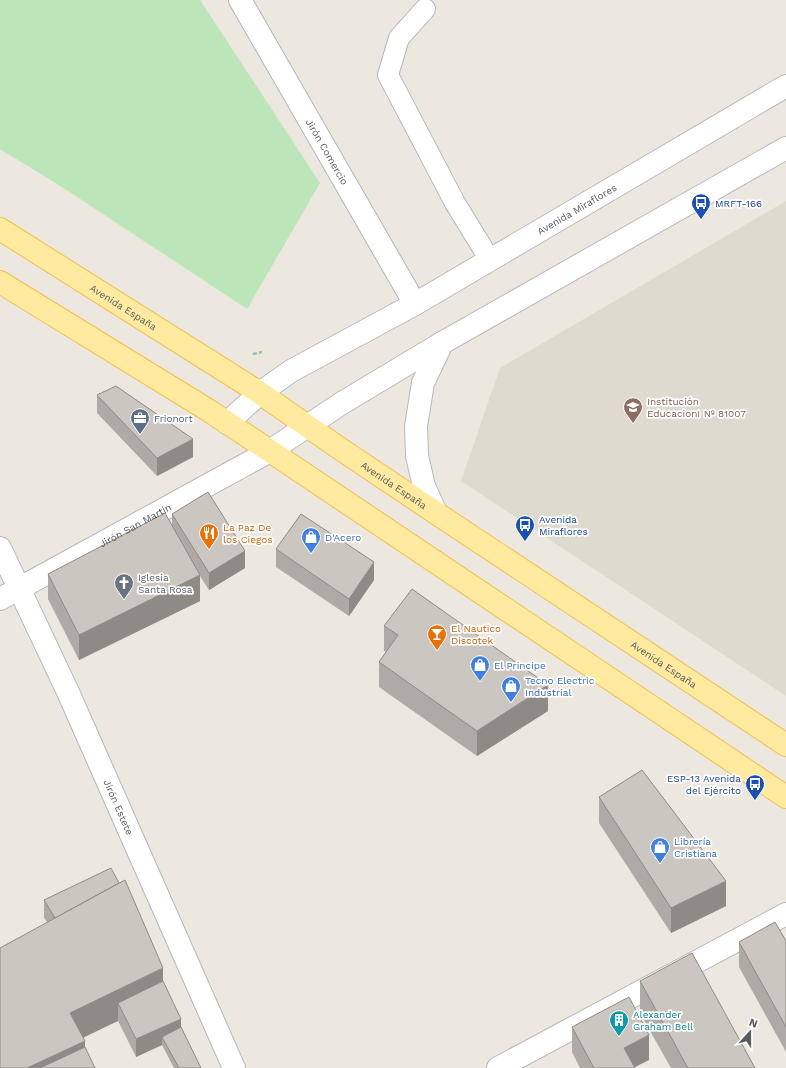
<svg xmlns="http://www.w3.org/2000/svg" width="786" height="1068" viewBox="0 0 786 1068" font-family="'Work Sans',sans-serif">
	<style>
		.education { fill: #dedacf }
		.green { fill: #bce5ba }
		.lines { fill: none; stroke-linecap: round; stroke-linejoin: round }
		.service-casing { stroke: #b2b6ba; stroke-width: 22 }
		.minor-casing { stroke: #b2b6ba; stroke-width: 24 }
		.tertiary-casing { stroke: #b2b6ba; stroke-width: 24 }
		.secondary-casing { stroke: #b5b9bf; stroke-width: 24 }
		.primary-casing { stroke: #f4bd4f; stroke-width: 24 }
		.path { stroke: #92c69e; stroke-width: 2.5; stroke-dasharray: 4 2; stroke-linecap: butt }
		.service { stroke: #fff; stroke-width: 20 }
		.minor { stroke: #fff; stroke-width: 22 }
		.tertiary { stroke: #fff; stroke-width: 22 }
		.secondary { stroke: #fff; stroke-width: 22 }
		.primary { stroke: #ffeaa0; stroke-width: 22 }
		.wall { fill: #afaaa5 }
		.shaded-wall { fill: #8e8b86 }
		.building { fill: #cbc6c0; stroke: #8e8b86 }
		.labels { text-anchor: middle; stroke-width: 3.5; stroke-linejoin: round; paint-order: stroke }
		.street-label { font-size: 10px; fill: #585c60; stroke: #fff }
		.transit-label { font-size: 10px; fill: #164399; stroke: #fff; text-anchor: start }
		.education-label { font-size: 10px; fill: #785e54; stroke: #fff; text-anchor: start }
		.service-label { font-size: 10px; fill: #4e5e75; stroke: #fff; text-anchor: start }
		.food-label { font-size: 10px; fill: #c56008; stroke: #fff; text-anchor: start }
		.shop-label { font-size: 10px; fill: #366cbe; stroke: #fff; text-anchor: start }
		.worship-label { font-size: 10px; fill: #5b616d; stroke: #fff; text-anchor: start }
		.culture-label { font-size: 10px; fill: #0d838f; stroke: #fff; text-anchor: start }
	</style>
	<rect width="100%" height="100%" fill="#ece8df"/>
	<!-- education -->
	<path class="education" d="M786,201V696L461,481L500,368Z"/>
	<!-- green -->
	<path class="green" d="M0,0H200L320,183L247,309L62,187L0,149Z"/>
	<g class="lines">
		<defs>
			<path id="service" d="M425,9L399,38L388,75L455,203L490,260"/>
			<g id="minor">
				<path id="s1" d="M240,0L415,304"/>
				<path id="s2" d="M0,548L68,692L234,1068"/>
				<path d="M498,1068L786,914"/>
			</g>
			<g id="tertiary">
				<path id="s3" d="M0,599L270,451"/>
			</g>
			<g id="secondary">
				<path id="s4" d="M227,423L260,393L291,371L415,304L786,86"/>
				<path d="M270,451L342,403L442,343L786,148"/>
				<path d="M436,513L424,486L417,456L416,426L423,383L442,343"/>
			</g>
			<g id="primary">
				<path id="s5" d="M0,229L260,393L339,448L436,513L786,745"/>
				<path d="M0,282L208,410L270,451L786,797"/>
			</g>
		</defs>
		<!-- service casing -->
		<use href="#service" class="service-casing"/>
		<!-- minor casing -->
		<use href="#minor" class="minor-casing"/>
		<!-- tertiary casing -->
		<use href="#tertiary" class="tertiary-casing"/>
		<!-- secondary casing -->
		<use href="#secondary" class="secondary-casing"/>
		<!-- primary casing -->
		<use href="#primary" class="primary-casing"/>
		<!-- path -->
		<path class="path" d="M253,354L262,352"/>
		<!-- service -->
		<use href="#service" class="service"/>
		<!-- minor -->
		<use href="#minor" class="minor"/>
		<!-- tertiary -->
		<use href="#tertiary" class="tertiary"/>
		<!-- secondary -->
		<use href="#secondary" class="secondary"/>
		<!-- primary -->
		<use href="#primary" class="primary"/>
	</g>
	<!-- wall -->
	<g class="wall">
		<path d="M97,395L193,457L157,476L97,413Z"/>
		<path d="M172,514L245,568L209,590L200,576V601L79,660L48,599V574L172,526Z"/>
		<path d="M276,549L374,580L349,616L276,567Z"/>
		<path d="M384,626L548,711L477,756L379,687V662L386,652L384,651Z"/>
		<path d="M599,797L726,906L671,933L599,823Z"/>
		<path d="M44,900L163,981L181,1027L201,1068H174L162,1045L136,1057L118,1021L0,1068L47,922L44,918Z"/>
		<path d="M786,941V1052L739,967V942Z"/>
		<path d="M640,981L755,1068H671L640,1013Z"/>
		<path d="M572,1027L649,1060L634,1067L635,1068H580L572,1052Z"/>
	</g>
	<!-- shaded-wall -->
	<g class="shaded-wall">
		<path d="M193,439V457L157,476V458Z"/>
		<path d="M245,551V568L209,590V573Z"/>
		<path d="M374,562V580L349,616V599Z"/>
		<path d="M200,575V601L79,660V635Z"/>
		<path d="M548,685V711L477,756V731Z"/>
		<path d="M726,881V906L671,933V908Z"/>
		<path d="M163,968V999L118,1003V1021L70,1044V1013Z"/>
		<path d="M181,1019V1037H162V1045L136,1057V1039Z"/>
		<path d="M649,1035V1060L633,1068L624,1048Z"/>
		<path d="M85,1041V1068H27Z"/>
	</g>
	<!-- building -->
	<g class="building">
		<path d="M116,386L193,439L157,458L97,395Z"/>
		<path d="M208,492L245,551L209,573L172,514Z"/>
		<path d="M165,513L200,575L79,635L48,574Z"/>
		<path d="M301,514L374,562L349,599L276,549Z"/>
		<path d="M412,589L548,685L477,731L379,662L398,635L384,626Z"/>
		<path d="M642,770L726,881L671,908L599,797Z"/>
		<path d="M111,868L119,883L55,918L44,900Z"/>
		<path d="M125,880L163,968L70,1013L85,1041L27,1068H0V948Z"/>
		<path d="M775,922L786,941V1027L739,942Z"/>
		<path d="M692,953L755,1068H688L640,981Z"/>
		<path d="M163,981L181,1019L136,1039L118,1003Z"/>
		<path d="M629,997L649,1035L624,1048L635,1068H594L572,1027Z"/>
		<path d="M181,1027L201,1068H179L162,1037Z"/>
		<path d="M85,1047L95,1068H40Z"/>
	</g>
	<!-- icons -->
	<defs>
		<symbol id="bus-pin" viewBox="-11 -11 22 30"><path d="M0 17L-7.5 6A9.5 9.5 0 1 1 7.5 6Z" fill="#1a4fb4" stroke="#fff"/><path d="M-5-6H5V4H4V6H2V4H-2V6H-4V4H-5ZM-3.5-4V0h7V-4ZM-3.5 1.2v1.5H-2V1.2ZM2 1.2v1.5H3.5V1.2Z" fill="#fff"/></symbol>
		<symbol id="school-pin" viewBox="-11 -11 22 30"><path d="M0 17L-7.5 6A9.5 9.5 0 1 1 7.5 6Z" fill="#8d6e63" stroke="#fff"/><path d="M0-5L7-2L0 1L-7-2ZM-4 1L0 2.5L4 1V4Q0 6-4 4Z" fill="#fff"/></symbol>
		<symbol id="office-pin" viewBox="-11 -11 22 30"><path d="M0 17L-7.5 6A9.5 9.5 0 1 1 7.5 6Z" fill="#5c6f8a" stroke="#fff"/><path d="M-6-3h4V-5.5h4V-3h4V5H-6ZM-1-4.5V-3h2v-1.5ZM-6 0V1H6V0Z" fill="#fff"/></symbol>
		<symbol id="restaurant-pin" viewBox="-11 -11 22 30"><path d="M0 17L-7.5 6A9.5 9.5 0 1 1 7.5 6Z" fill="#e8710a" stroke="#fff"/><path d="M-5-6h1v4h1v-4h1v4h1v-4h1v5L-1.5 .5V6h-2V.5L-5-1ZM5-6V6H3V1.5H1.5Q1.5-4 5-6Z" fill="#fff"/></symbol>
		<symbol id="shop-pin" viewBox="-11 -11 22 30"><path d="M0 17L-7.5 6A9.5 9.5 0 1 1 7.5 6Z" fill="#3f7fe0" stroke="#fff"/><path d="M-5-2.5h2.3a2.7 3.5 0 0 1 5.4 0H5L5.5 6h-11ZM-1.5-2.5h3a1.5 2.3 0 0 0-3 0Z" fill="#fff"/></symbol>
		<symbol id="church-pin" viewBox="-11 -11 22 30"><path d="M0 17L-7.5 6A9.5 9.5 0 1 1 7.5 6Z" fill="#6b7280" stroke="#fff"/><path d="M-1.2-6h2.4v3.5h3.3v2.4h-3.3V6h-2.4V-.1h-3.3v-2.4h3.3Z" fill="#fff"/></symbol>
		<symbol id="bar-pin" viewBox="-11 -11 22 30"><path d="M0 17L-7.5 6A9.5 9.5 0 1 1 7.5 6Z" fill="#e8710a" stroke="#fff"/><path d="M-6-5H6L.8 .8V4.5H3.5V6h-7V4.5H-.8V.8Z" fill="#fff"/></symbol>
		<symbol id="building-pin" viewBox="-11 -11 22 30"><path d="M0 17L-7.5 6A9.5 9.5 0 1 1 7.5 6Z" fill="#0f9aa8" stroke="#fff"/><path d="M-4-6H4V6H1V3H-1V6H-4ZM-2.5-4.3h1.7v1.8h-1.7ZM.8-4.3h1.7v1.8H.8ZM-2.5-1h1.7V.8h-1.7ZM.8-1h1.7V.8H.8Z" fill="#fff"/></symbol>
	</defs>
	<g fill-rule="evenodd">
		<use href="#bus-pin" x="690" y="192" width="22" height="30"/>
		<use href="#school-pin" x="622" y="396" width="22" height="30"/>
		<use href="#office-pin" x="129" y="407" width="22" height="30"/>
		<use href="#bus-pin" x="514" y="514" width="22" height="30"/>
		<use href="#restaurant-pin" x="198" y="522" width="22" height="30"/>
		<use href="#shop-pin" x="300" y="526" width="22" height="30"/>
		<use href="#church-pin" x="113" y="572" width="22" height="30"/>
		<use href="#bar-pin" x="426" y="623" width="22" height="30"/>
		<use href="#shop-pin" x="469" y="654" width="22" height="30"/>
		<use href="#shop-pin" x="500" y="675" width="22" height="30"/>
		<use href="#bus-pin" x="744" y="773" width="22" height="30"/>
		<use href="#shop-pin" x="649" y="836" width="22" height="30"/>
		<use href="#building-pin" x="608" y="1009" width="22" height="30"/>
	</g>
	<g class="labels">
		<!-- street labels -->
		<g class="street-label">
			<text dy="4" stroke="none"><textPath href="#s1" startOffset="175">Jirón Comercio</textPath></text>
			<text dy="4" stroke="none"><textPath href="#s4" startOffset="411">Avenida Miraflores</textPath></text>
			<text dy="4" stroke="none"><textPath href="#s5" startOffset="146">Avenida España</textPath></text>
			<text dy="4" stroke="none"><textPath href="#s5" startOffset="470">Avenida España</textPath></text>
			<text dy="4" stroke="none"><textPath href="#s3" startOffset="154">Jirón San Martín</textPath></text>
			<text dy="4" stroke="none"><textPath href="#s5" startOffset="794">Avenida España</textPath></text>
			<text dy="4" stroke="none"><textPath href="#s2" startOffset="285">Jirón Estete</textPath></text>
		</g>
		<!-- transit labels -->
		<g class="transit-label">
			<text x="715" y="207">MRFT-166</text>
			<text x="539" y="523">Avenida<tspan x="539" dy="12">Miraflores</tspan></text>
			<text x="741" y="782" text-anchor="end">ESP-13 Avenida<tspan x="741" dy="12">del Ejército</tspan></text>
		</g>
		<!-- education labels -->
		<g class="education-label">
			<text x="647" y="405">Institución<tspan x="647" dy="12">EducacionI Nº 81007</tspan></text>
		</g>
		<!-- service labels -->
		<g class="service-label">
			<text x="154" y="422">Frionort</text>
		</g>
		<!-- food labels -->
		<g class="food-label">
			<text x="223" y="531">La Paz De<tspan x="223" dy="12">los Ciegos</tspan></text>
			<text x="451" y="632">El Nautico<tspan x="451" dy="12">Discotek</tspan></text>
		</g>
		<!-- shop labels -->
		<g class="shop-label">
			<text x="325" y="541">D'Acero</text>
			<text x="494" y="669">El Principe</text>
			<text x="525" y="684">Tecno Electric<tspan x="525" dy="12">Industrial</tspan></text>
			<text x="674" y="845">Librería<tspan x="674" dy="12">Cristiana</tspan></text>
		</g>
		<!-- worship labels -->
		<g class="worship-label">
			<text x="138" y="581">Iglesia<tspan x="138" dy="12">Santa Rosa</tspan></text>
		</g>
		<!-- culture labels -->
		<g class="culture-label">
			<text x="633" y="1018">Alexander<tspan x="633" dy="12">Graham Bell</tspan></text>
		</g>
	</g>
	<!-- north arrow -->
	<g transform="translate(750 1032) rotate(21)" stroke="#ffffff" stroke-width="3" paint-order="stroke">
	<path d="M0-3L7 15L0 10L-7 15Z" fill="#585c60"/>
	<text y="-6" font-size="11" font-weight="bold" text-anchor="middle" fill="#585c60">N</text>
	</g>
</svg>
